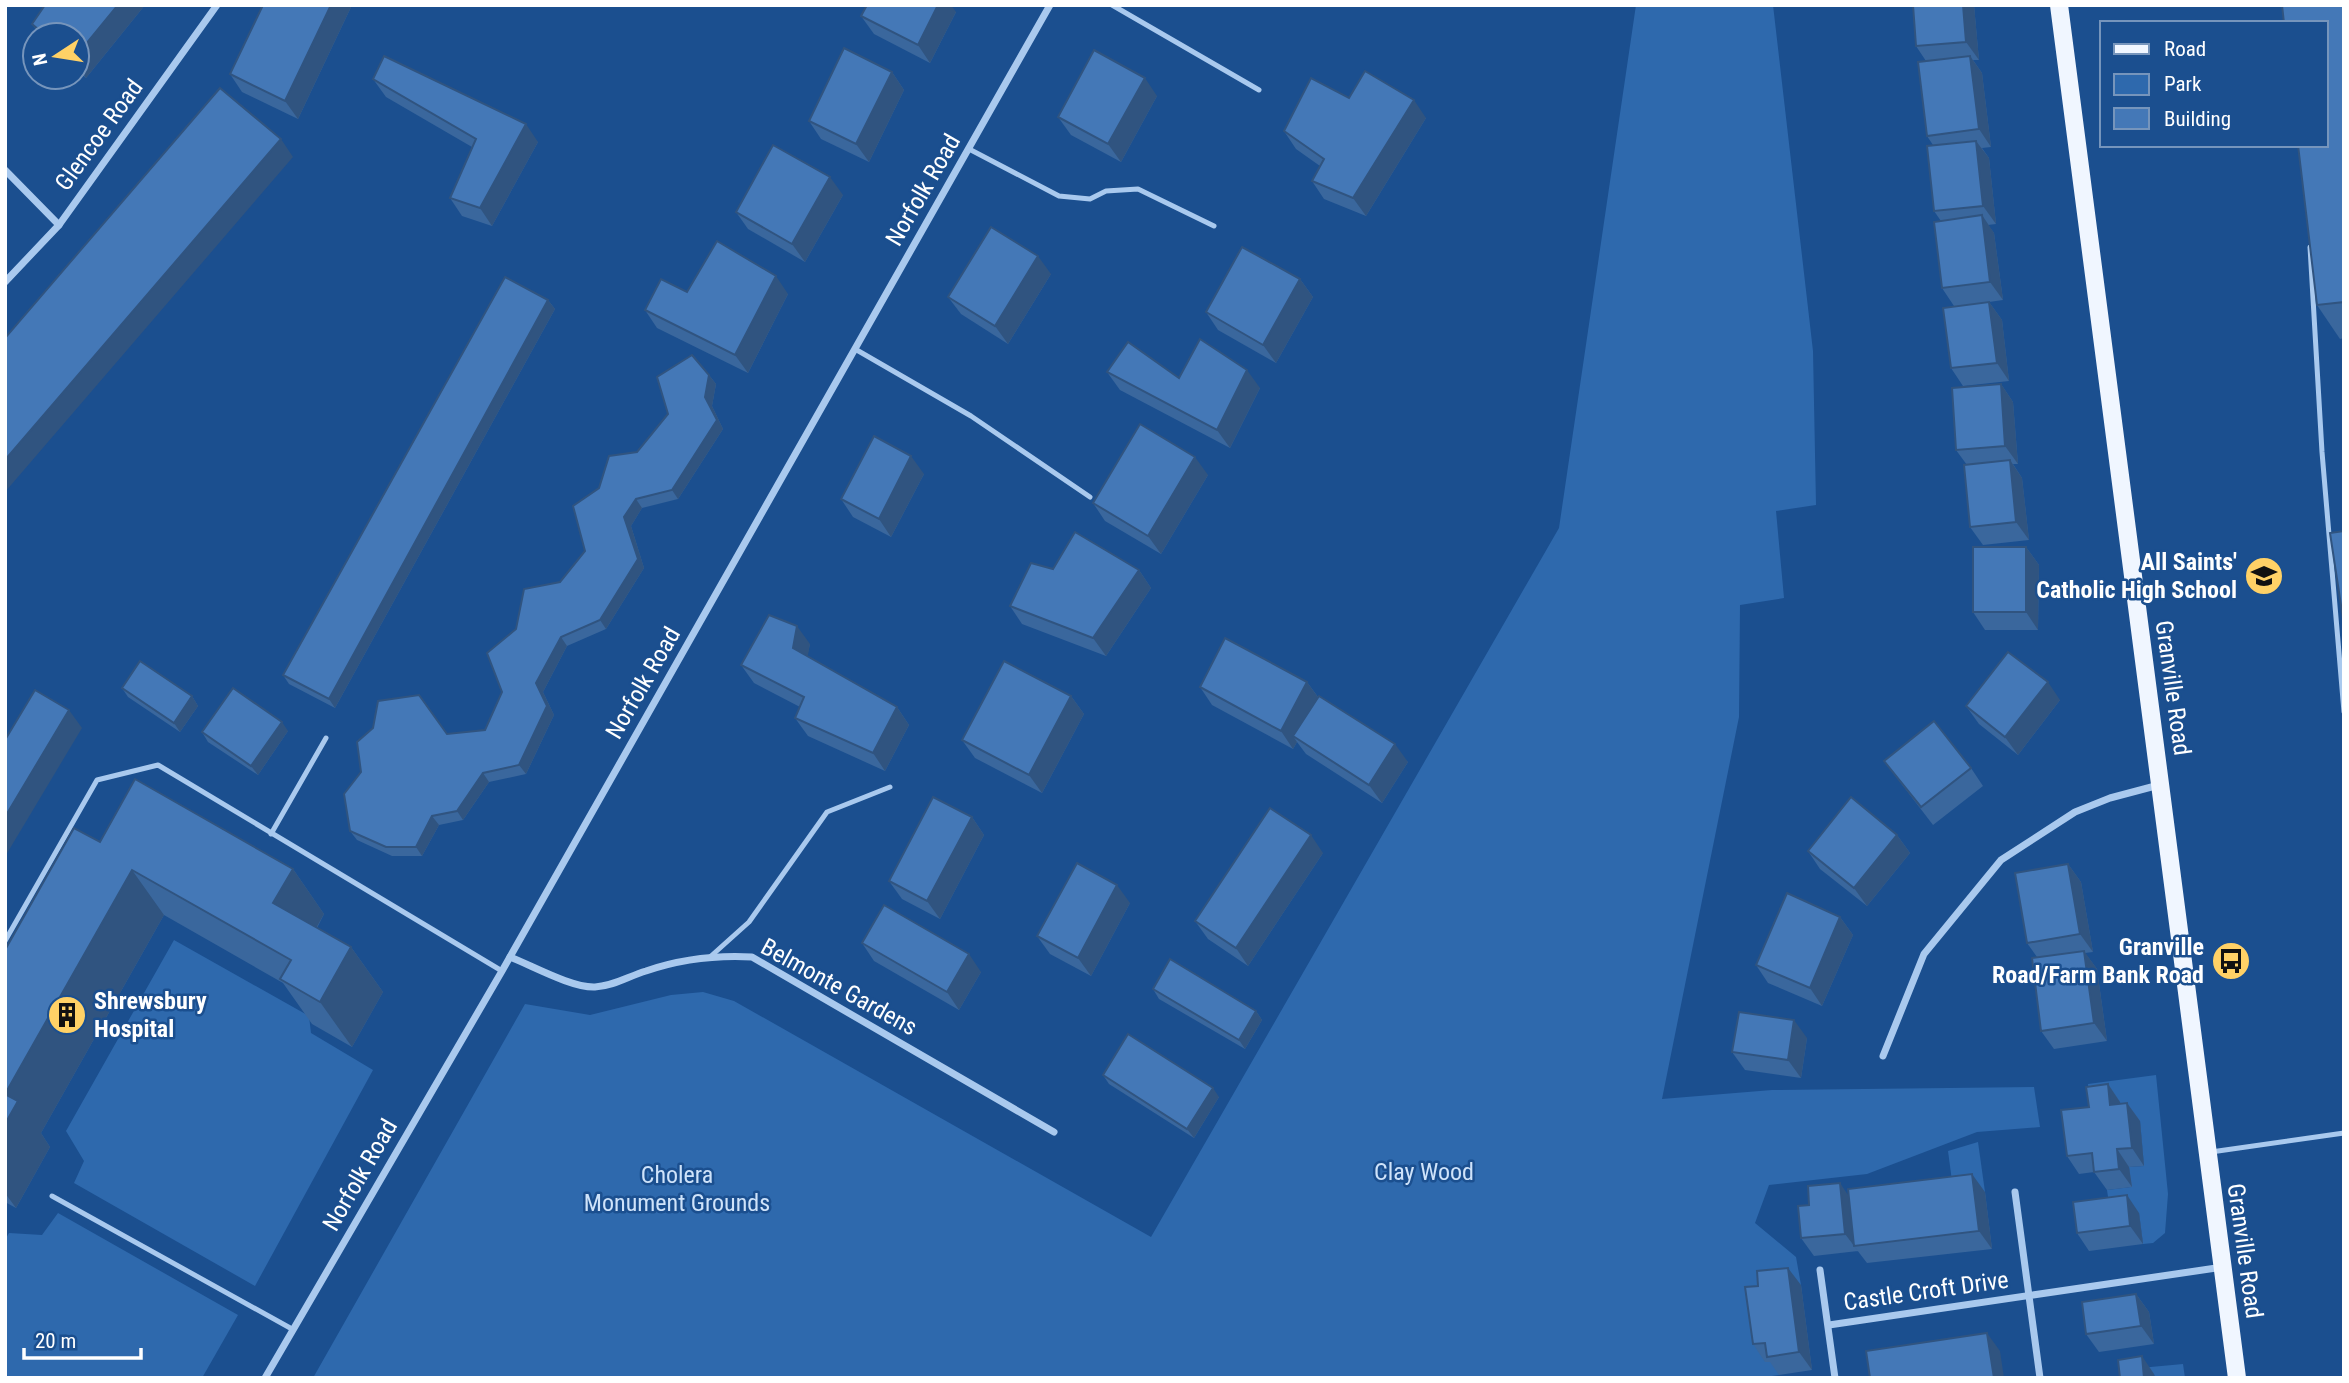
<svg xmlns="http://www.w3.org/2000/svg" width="2349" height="1383" viewBox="0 0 2349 1383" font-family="'Roboto Condensed',sans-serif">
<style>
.green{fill:#2e69ad}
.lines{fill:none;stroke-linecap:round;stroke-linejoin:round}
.lane{stroke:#a9c9ee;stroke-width:5}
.street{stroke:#a9c9ee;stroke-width:7}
.primary{stroke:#f0f6ff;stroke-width:18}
.wall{fill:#3a679d}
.shaded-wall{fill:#305480}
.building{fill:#4478b7;stroke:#305480;stroke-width:2}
.labels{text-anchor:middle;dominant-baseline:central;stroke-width:5;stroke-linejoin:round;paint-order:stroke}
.street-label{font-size:24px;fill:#fff;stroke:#1b4f8f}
.poi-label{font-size:24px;font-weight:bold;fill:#fff;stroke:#1b4f8f;text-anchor:end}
.park-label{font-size:24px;fill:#cfe3fa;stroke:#1b4f8f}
</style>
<rect width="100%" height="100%" fill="#1b4f8f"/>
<g class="green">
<path d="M1636,5H1773L1813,351L1816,505L1776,511L1784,598L1740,605L1739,717L1662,1099L1772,1090L2034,1087L2040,1127L1977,1132L1867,1174L1769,1185L1755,1223L1796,1257L1801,1285L1770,1289L1766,1362L1778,1361L1779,1375L1758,1378H313L525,1004L590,1015L671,995L703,992L734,1001L1151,1237L1559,528Z"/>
<path d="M174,940L309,1016L311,1033L373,1070L255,1286L74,1183L84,1161L66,1131Z"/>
<path d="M2156,1075L2168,1194L2165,1233L2153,1243L2143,1244L2139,1213L2111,1217L2107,1190L2131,1187L2129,1167L2144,1166L2140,1121L2123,1123L2120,1102L2090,1106L2088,1084Z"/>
<path d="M1978,1142L1985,1192L1954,1196L1948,1151Z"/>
<path d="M58,1213L238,1315L202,1378H5V1240L9,1233L42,1235Z"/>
<path d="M2183,1364L2185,1378H2155L2154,1374L2129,1369Z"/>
</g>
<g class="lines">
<g class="lane">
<path d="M1112,5L1259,90"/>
<path d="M969,149L1059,196L1090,199L1106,191L1138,189L1214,226"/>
<path d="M2310,247L2322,452L2344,712"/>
<path d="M855,349L971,416L1090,497"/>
<path d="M271,834L326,738"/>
<path d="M5,941L97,780L158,765L502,971"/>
<path d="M710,957L749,922L827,812L890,787"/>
<path d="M2211,1152L2344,1133"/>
<path d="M52,1196L292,1329"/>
</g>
<g class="street">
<path d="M5,170L59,225"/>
<path d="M5,282L59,225L217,5"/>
<path d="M510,957C533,966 572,988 595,987C614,986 629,976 646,971C681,959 715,955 752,957L1054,1132"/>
<path d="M1883,1056L1924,954L2001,860L2075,812L2110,798L2159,785"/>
<path d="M2015,1192L2040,1378"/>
<path d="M1820,1270L1835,1378"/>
<path d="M1829,1325L2223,1267"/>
<path d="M265,1378L502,971L1050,5"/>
</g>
<path class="primary" d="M2059,5L2237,1378"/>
</g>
<g class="wall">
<path d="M45,5H145L86,78L77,70V35H40L32,24Z"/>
<path d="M263,5H352L298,119L242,92L230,74Z"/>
<path d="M1913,5H1974L1979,60H1973L1982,73L1991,147L1982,148L1989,158L1996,224L1988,225L1994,233L2003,300L1989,302L2002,320L2009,381L1963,386L1951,368L1954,306L1942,288L1941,221L1934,211L1933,145L1927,136L1926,61L1916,46Z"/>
<path d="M2344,5V338L2340,339L2317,305Z"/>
<path d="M956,12L930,63L874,34L861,16Z"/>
<path d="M892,72L904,90L869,162L821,139L809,121Z"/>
<path d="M373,79L538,142L492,226L462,216L450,198L472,147L386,97Z"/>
<path d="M1157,96L1121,162L1071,135L1058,117Z"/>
<path d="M1349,98L1426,118L1366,216L1324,199L1312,181L1320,166L1296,149L1284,131Z"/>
<path d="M843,195L805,262L748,229L736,212Z"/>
<path d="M1051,274L1008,344L961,314L948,297Z"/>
<path d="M1300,279L1313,297L1276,363L1218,330L1206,312Z"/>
<path d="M687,292L788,294L748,373L657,328L645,310Z"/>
<path d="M548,300L555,309L335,708L289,684L283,675Z"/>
<path d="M1107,372L1179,378L1260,388L1230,448L1120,390Z"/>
<path d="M709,375L716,384L712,406L723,429L678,499L642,508L631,526L644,568L606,629L567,646L543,692L554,715L526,774L489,782L463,820L439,825L422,856H392L357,840L350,831L447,734L485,730L502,692L516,629L560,582L585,551L599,488L637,452Z"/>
<path d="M2001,384L2013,402L2018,464H2013L2022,478L2029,540L1983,545L1970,527L1967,465L1956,450Z"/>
<path d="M924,474L891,537L853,517L841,499Z"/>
<path d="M1208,475L1161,554L1105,521L1093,503Z"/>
<path d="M2026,547L2039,565L2038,630H1985L1973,612Z"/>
<path d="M1053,569L1139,570L1151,588L1106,656L1022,624L1010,606Z"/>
<path d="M810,644L807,656L897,707L909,725L885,771L808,736L795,718L800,707L754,683L741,665Z"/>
<path d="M1307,682L1318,697L1408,762L1382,803L1306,754L1297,742L1293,749L1212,705L1200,687Z"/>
<path d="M122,688L192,696L198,706L180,732L128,697Z"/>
<path d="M1071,696L1084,714L1042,793L975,758L962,740Z"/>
<path d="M2060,700L2018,755L1979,724L1966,706Z"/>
<path d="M288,731L258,775L208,742L202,732Z"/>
<path d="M1884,761L1971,768L1983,786L1933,825Z"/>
<path d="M972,817L984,835L940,919L902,899L889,881Z"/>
<path d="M1897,835L1910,853L1867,906L1820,869L1808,851Z"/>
<path d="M100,842L293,869L324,914L317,928L351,947L383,992L352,1047L312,1024L283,983L164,915L41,1133L50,1147L16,1208L5,1202V950Z"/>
<path d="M1323,853L1248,966L1208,939L1195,921Z"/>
<path d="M2068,864L2081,882L2093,952L2085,953L2097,969L2107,1041L2054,1049L2041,1031L2037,957L2027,943Z"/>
<path d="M1130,903L1091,976L1050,954L1037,936Z"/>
<path d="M1840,917L1853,935L1822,1006L1768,983L1756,965Z"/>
<path d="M862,943L981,972L959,1010L874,961Z"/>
<path d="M1153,989L1256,1011L1262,1020L1245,1049L1159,999Z"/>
<path d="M1807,1038L1801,1078L1745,1070L1732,1052Z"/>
<path d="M1103,1075L1219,1097L1194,1138L1109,1084Z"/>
<path d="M2108,1084L2120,1102V1104L2127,1103L2140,1121L2144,1166L2129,1167L2132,1187L2107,1190L2094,1172L2079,1174L2067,1156L2089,1107Z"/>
<path d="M1985,1192L1992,1249L1867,1263L1857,1250L1858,1251L1814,1256L1801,1238L1848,1196Z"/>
<path d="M2139,1213L2143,1244L2089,1251L2077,1233Z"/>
<path d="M1801,1285L1812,1370L1779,1375L1770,1362H1765L1753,1344Z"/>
<path d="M2136,1294L2149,1312L2154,1344L2099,1352L2086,1334Z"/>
</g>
<g class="shaded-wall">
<path d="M118,5H145L86,78L77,65V55Z"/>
<path d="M331,5H352L298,119L285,101Z"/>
<path d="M938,5H951L956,12L930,63L918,45Z"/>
<path d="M1963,5H1974L1979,60L1966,42Z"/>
<path d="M1970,56L1982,73L1991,147L1979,129Z"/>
<path d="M892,72L904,90L869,162L856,144Z"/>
<path d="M1145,78L1157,96L1121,162L1108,144Z"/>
<path d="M1414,100L1426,118L1366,216L1353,198Z"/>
<path d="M526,124L538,142L492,226L480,208Z"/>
<path d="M281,139L293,157L5,492V460Z"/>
<path d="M1976,141L1989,158L1996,224L1983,206Z"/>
<path d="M830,177L843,195L805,262L792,244Z"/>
<path d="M1982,215L1994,233L2003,300L1990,282Z"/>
<path d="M1038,256L1051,274L1008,344L995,326Z"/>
<path d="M776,276L788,294L748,373L735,355Z"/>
<path d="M1300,279L1313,297L1276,363L1263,345Z"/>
<path d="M548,300L555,309L335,708L329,699Z"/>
<path d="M1989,302L2002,320L2009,381L1997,363Z"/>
<path d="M1247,370L1260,388L1230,448L1217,430Z"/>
<path d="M709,375L716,384L712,406L723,429L678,499L672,490L705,397Z"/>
<path d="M2001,384L2013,402L2018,464L2005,446Z"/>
<path d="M911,456L924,474L891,537L879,519Z"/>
<path d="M1195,457L1208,475L1161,554L1148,536Z"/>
<path d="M2010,460L2022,478L2029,540L2016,522Z"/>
<path d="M636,499L642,508L631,526L644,568L606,629L600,620L624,517Z"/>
<path d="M2026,547L2039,565L2038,630L2026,612Z"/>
<path d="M1139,570L1151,588L1106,656L1093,638Z"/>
<path d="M797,626L810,644L806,666L793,648Z"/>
<path d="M561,637L567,646L543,692L554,715L526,774L519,765L536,683Z"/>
<path d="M1307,682L1320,700L1293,736L1297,742L1293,749L1281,731Z"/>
<path d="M2048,682L2060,700L2018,755L2005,737Z"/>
<path d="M192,696L198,706L180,732L174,723Z"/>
<path d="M1071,696L1084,714L1042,793L1029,775Z"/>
<path d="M897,707L909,725L885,771L873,753Z"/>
<path d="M69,710L82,728L6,855L5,854V817Z"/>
<path d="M282,722L288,731L258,775L251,766Z"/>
<path d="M1395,744L1408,762L1382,803L1369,785Z"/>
<path d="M483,773L489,782L463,820L457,811Z"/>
<path d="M432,816L439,825L422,856L416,847Z"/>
<path d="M972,817L984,835L940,919L927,901Z"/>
<path d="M1311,835L1323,853L1248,966L1236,948Z"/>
<path d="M1897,835L1910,853L1867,906L1854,888Z"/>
<path d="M2068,864L2081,882L2093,952L2080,934Z"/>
<path d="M293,869L324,914L305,948L273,903Z"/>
<path d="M132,870L164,915L41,1133L50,1147L16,1208L5,1193V1094Z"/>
<path d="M1117,885L1130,903L1091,976L1078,958Z"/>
<path d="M1840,917L1853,935L1822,1006L1810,988Z"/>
<path d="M351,947L383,992L352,1047L320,1002Z"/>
<path d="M2084,951L2097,969L2107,1041L2094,1023Z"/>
<path d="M969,954L981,972L959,1010L947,992Z"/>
<path d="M1256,1011L1262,1020L1245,1049L1239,1040Z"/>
<path d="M1794,1020L1807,1038L1801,1078L1788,1060Z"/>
<path d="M2108,1084L2120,1102L2123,1123L2110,1105Z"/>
<path d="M1213,1088L1219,1097L1194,1138L1187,1129Z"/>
<path d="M2127,1103L2140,1121L2144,1166L2132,1148Z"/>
<path d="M2117,1149L2129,1167L2132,1187L2119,1169Z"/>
<path d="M1972,1174L1985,1192L1992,1249L1979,1231Z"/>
<path d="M1840,1183L1852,1201L1854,1246L1858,1251L1845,1234Z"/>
<path d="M2127,1195L2139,1213L2143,1244L2130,1226Z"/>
<path d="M1788,1268L1801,1285L1812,1370L1799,1352Z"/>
<path d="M2136,1294L2149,1312L2154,1344L2141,1326Z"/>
<path d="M1987,1333L2000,1351L2004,1378H1994Z"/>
<path d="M2142,1356L2154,1374L2155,1378H2144Z"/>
</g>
<g class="building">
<path d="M45,5H118L77,55V35H45L32,24Z"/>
<path d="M263,5H331L285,101L230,74Z"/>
<path d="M867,5H938L918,45L861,16Z"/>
<path d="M1913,5H1963L1966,42L1916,46Z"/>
<path d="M2282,5H2344V302L2317,305L2298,145H2326V23H2284Z"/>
<path d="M844,48L892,72L856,144L809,121Z"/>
<path d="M1094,50L1145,78L1108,144L1058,117Z"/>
<path d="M384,56L526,124L480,208L450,198L476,139L373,79Z"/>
<path d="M1970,56L1979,129L1927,136L1918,62Z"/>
<path d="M1365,71L1414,100L1353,198L1312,181L1324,159L1284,131L1311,78L1349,98Z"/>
<path d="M220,88L281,139L5,460V338Z"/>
<path d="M1976,141L1983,206L1934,211L1927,146Z"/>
<path d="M773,145L830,177L792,244L736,212Z"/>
<path d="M1982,215L1990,282L1942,288L1934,222Z"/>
<path d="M991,227L1038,256L995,326L948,297Z"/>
<path d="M717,241L776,276L735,355L645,310L661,279L687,292Z"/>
<path d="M1242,247L1300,279L1263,345L1206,312Z"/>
<path d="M505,277L548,300L329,699L283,675Z"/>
<path d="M1989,302L1997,363L1951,368L1943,308Z"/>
<path d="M1200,339L1247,370L1217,430L1107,372L1128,342L1179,378Z"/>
<path d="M692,355L709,375L705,397L717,420L672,490L636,499L624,517L638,559L600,620L561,637L536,683L547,706L519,765L483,773L457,811L432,816L416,847H386L350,831L344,794L361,772L357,742L373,728L378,701L419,695L447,734L485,730L502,692L487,653L516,629L524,589L560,582L585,551L573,506L599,488L609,456L637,452L668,414L657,377Z"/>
<path d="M2001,384L2005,446L1956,450L1952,388Z"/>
<path d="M1140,424L1195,457L1148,536L1093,503Z"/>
<path d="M874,436L911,456L879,519L841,499Z"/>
<path d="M2010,460L2016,522L1970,527L1964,465Z"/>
<path d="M2344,531V625L2330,533Z"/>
<path d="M1075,532L1139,570L1093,638L1010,606L1031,563L1053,569Z"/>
<rect x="1973" y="547" width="53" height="65"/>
<path d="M769,615L797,626L793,648L897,707L873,753L795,718L804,697L741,665Z"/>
<path d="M1225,638L1307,682L1281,731L1200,687Z"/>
<path d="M2008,652L2048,682L2005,737L1966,706Z"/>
<path d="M140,661L192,696L174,723L122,688Z"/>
<path d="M1004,661L1071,696L1029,775L962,740Z"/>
<path d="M233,688L282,722L251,766L202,732Z"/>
<path d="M35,690L69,710L5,817V740Z"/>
<path d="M1319,696L1395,744L1369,785L1293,736Z"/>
<path d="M1934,721L1971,768L1921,807L1884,761Z"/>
<path d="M135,779L293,869L273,903L351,947L320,1002L280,979L291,960L132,870L5,1094L18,1101L5,1124V950L74,828L100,842Z"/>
<path d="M933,797L972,817L927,901L889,881Z"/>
<path d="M1851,797L1897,835L1854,888L1808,851Z"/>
<path d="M1270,808L1311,835L1236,948L1195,921Z"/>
<path d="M1077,863L1117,885L1078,958L1037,936Z"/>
<path d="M2068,864L2080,934L2027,943L2015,873Z"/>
<path d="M1787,893L1840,917L1810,988L1756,965Z"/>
<path d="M884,905L969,954L947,992L862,943Z"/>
<path d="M2084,951L2094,1023L2041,1031L2032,958Z"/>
<path d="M1170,959L1256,1011L1239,1040L1153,989Z"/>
<path d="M1739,1012L1794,1020L1788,1060L1732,1052Z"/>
<path d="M1128,1034L1213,1088L1187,1129L1103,1075Z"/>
<path d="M2108,1084L2110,1105L2127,1103L2132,1148L2117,1149L2119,1169L2094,1172L2092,1153L2067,1156L2061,1110L2089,1107L2086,1087Z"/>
<path d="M1972,1174L1979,1231L1854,1246L1848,1189Z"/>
<path d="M1840,1183L1845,1234L1801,1238L1798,1206L1809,1205L1808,1186Z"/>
<path d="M2127,1195L2130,1226L2077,1233L2073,1202Z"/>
<path d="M1788,1268L1799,1352L1767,1357L1765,1343L1753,1344L1745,1287L1758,1286L1757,1271Z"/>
<path d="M2136,1294L2141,1326L2086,1334L2082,1302Z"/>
<path d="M1987,1333L1994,1378H1870L1866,1351Z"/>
<path d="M2142,1356L2144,1378H2120L2118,1360Z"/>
</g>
<defs>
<symbol id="school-disc" viewBox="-11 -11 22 22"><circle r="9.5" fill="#ffd166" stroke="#1b4f8f"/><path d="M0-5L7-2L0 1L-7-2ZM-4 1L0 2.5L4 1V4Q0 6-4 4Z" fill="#111"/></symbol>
<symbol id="bus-disc" viewBox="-11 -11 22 22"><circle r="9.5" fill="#ffd166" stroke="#1b4f8f"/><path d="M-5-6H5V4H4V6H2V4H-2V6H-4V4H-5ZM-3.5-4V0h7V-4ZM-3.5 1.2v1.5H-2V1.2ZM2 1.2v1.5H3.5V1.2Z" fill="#111"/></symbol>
<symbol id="building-disc" viewBox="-11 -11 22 22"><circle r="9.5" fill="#ffd166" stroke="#1b4f8f"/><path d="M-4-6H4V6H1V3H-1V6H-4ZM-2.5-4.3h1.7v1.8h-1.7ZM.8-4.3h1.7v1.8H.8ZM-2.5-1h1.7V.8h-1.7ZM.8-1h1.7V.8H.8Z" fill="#111"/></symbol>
</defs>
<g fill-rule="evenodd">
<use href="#school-disc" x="2242" y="554" width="44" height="44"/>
<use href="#bus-disc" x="2209" y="939" width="44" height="44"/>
<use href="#building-disc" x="45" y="993" width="44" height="44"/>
</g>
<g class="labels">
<g class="street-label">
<text transform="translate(99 135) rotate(-54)">Glencoe Road</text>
<text transform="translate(923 190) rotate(-60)">Norfolk Road</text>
<text transform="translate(643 683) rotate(-60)">Norfolk Road</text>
<text transform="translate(2173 688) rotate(82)">Granville Road</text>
<text transform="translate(839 987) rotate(29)">Belmonte Gardens</text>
<text transform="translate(360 1175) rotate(-60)">Norfolk Road</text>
<text transform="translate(2245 1251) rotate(82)">Granville Road</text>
<text transform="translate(1926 1291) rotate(-8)">Castle Croft Drive</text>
</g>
<g class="poi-label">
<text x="2237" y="562">All Saints'<tspan x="2237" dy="28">Catholic High School</tspan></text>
<text x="2204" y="947">Granville<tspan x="2204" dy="28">Road/Farm Bank Road</tspan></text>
<text x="94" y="1001" text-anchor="start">Shrewsbury<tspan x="94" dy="28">Hospital</tspan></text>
</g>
<g class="park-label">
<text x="1424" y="1172">Clay Wood</text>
<text x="677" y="1175">Cholera<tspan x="677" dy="28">Monument Grounds</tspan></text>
</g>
</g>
<rect width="2349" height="1383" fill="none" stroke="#ffffff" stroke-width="14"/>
<rect x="2100" y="21" width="228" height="126" fill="#1b4f8f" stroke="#7695bc" stroke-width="2"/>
<rect x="2114" y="44" width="35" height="10" fill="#f0f6ff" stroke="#7695bc" stroke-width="2"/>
<text x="2164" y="56" font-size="21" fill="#ffffff">Road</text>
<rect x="2114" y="74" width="35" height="21" fill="#2e69ad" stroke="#7695bc" stroke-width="2"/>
<text x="2164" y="91" font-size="21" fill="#ffffff">Park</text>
<rect x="2114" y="108" width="35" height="21" fill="#4478b7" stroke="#7695bc" stroke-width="2"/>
<text x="2164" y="126" font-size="21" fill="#ffffff">Building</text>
<g transform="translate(56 56) rotate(258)"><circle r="33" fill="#1b4f8f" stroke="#7695bc" stroke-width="2"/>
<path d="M0-5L12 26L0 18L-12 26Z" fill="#ffd166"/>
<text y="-10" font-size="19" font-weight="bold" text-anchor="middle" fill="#ffffff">N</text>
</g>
<path d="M24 1348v10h117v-10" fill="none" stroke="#ffffff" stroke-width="3.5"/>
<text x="35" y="1348" font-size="21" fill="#ffffff" stroke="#1b4f8f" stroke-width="5" paint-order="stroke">20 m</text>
</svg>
